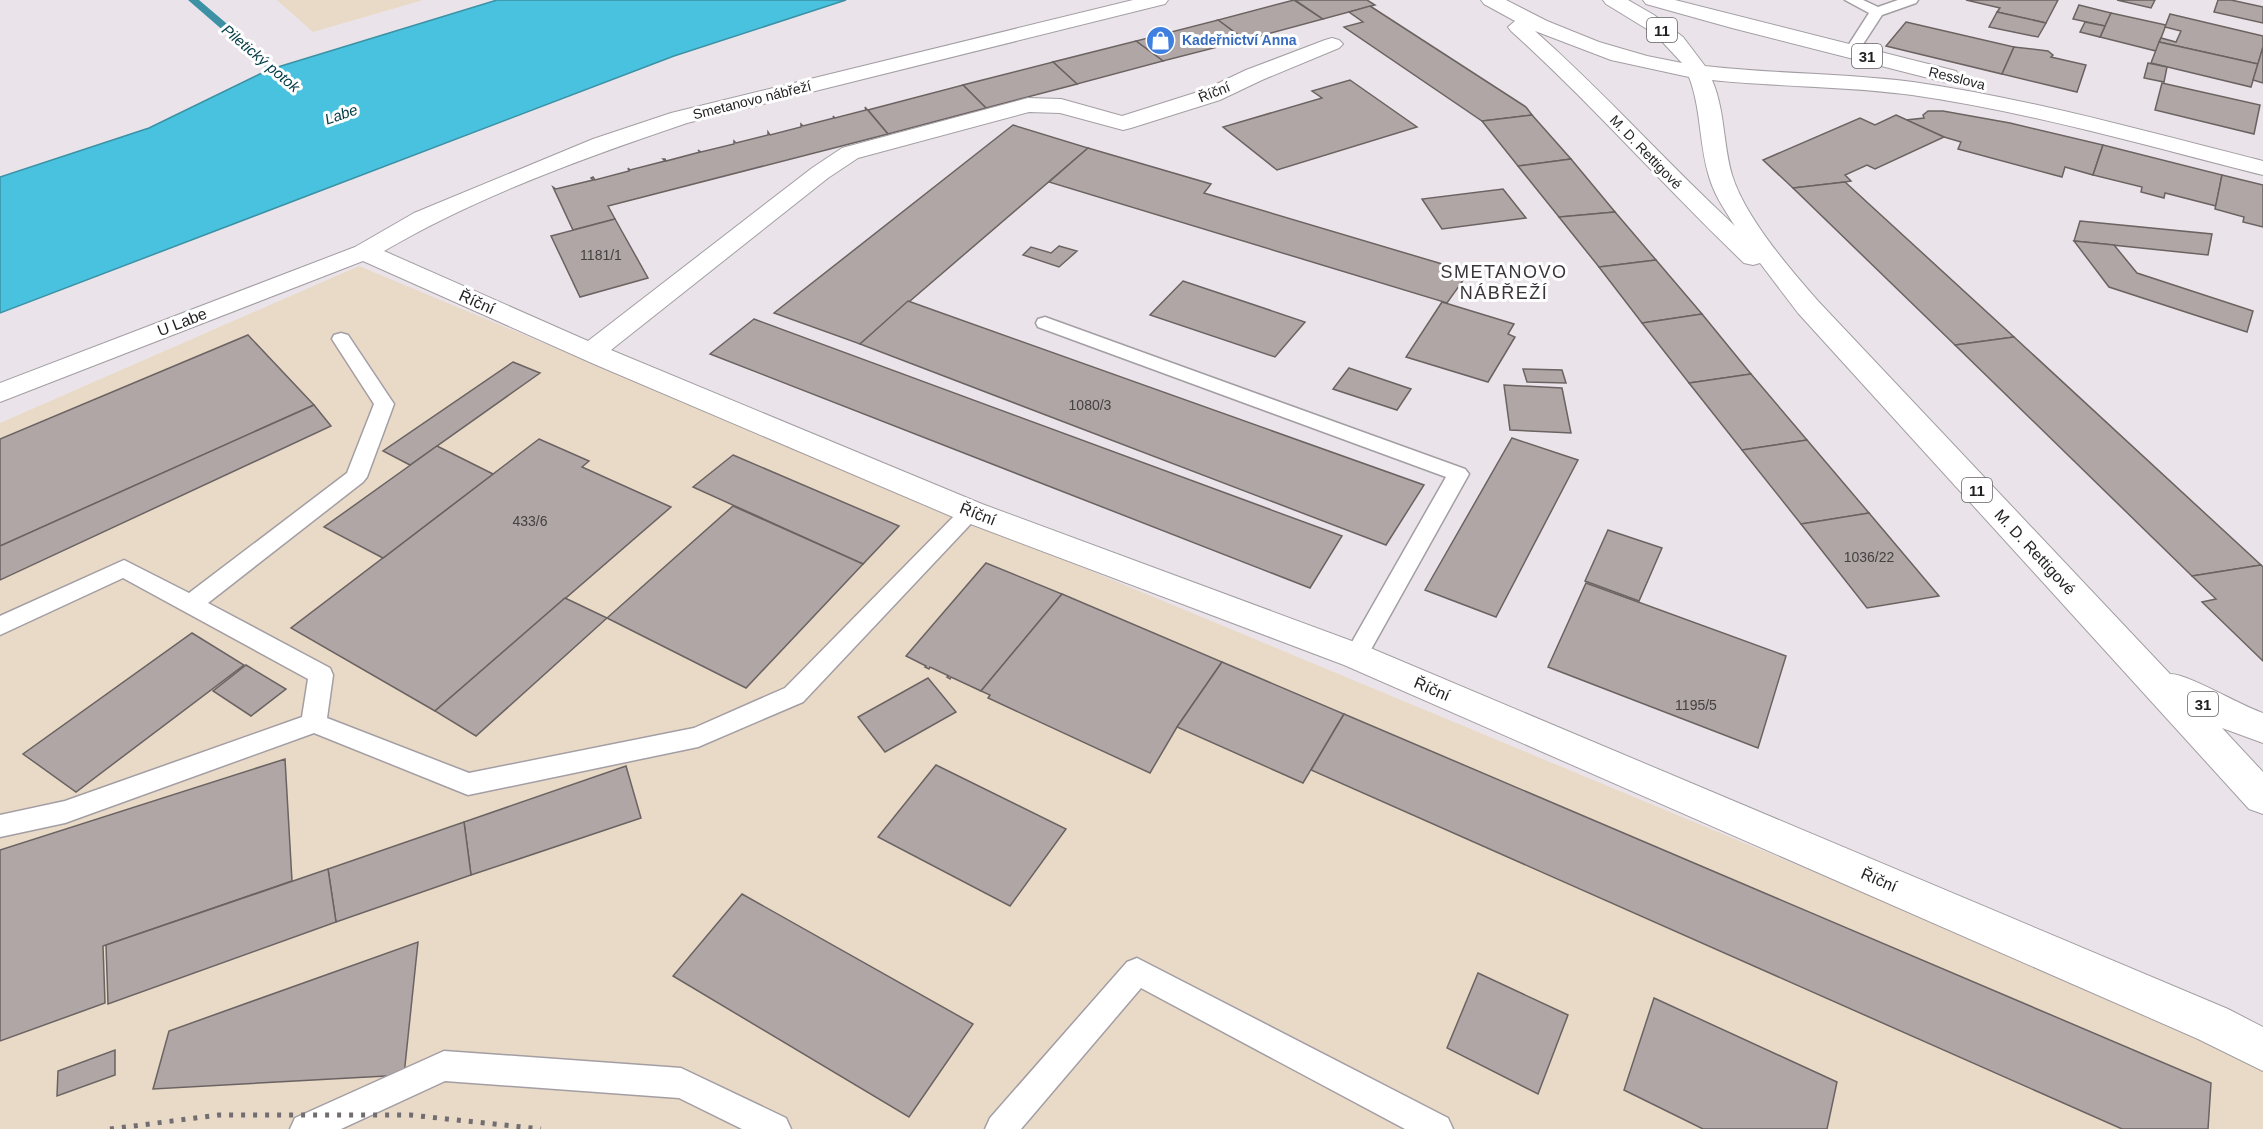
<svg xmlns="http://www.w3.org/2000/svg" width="2263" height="1129" viewBox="0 0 2263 1129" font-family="Helvetica,sans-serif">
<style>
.industrial{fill:#e9dac7}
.water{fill:#48c2de;stroke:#3c91a5;stroke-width:1.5}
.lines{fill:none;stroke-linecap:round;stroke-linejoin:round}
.stream{fill:#3c91a5;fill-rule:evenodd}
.building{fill:#afa6a5;stroke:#6b6362;stroke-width:1.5}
.service-casing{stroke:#a39ea3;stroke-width:3}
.minor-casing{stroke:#a39ea3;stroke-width:2}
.primary-casing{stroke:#a39ea3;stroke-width:2}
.service{fill:#fff;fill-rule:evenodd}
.minor{fill:#fff;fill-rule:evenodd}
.primary{fill:#fff;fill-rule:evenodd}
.rail{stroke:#716d71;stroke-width:5;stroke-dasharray:4 8;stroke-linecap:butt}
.labels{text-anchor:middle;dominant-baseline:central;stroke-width:6;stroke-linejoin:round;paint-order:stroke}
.far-shop-label{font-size:14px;font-weight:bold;fill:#366cbe;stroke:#fff;text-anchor:start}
.far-street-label{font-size:14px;fill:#211f21;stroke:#fff}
.number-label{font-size:14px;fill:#444142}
.shield{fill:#fff;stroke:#646264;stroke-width:1.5}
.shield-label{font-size:15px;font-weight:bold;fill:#211f21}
.far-water-label{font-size:15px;font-style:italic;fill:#003a45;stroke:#fff}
.street-label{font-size:16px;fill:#211f21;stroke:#fff}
.neighbourhood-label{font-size:18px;letter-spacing:1.5px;fill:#3a363a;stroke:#fff}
</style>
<rect width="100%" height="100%" fill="#eae4ea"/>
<g class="industrial">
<path d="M277,0H423L313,32Z"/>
<path d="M359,266L2263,1059V1129H0V423Z"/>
</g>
<path class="water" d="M497,0H846L674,56L0,313V177L149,128L268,70Z"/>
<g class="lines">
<path class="stream" d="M188,0H199L294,81V85H286Z"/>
</g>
<g class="building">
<path d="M1294,0L1323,19L1245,40L1218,20Z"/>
<path d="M1295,0H1367L1375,5L1323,19Z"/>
<path d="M1966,0H2058L2046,23L1997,12L2000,8Z"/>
<path d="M2117,0H2155L2151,8Z"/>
<path d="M2218,0H2231L2263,7V23L2214,12Z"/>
<path d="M2079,5L2111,13L2105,26L2073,19Z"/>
<path d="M1370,6L1526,107L1532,115L1482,121L1344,27L1363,22L1349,12Z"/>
<path d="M1997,12L2046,23L2038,37L1989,27Z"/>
<path d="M2111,13L2166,25L2156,51L2100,37Z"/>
<path d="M2170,14L2263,36V47L2258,64L2159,42L2161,38L2176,42L2181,31L2165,27Z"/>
<path d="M1218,20L1245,40L1163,61L1136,41Z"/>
<path d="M1906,22L2014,47L2002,74L1886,46Z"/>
<path d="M2085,22L2105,26L2100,37L2080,32Z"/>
<path d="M1136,41L1163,61L1077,84L1053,62Z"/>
<path d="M2159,42L2258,64L2251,87L2151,63Z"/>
<path d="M2014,47L2048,51L2053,55L2051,57L2086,65L2077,92L2002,74Z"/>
<path d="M2263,47V83L2253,80Z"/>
<path d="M1053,62L1077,84L986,108L963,85Z"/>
<path d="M2148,63L2167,67L2164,82L2144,78Z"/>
<path d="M1350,80L1417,127L1277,170L1223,127L1322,98L1312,91Z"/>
<path d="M2162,83L2260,105L2254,134L2155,110Z"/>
<path d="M963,85L986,108L888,134L868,110Z"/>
<path d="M865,107L888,134L608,206L615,219L573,230L553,187L556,189L593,180L591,178L593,177L595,180L629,171L628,168L630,170L665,161L663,159H665L666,161L700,152L698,150L701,152L734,144V141L736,143L768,135V132L770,135L801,127V124L803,126L834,118L833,116L835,118L866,110Z"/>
<path d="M1928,111H1943L2010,123L2103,145L2093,175L2065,167L2062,177L1958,149L1961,142L1944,137L1906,120L1924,118L1923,115Z"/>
<path d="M1532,115L1571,159L1518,166L1482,121Z"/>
<path d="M1896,115L1944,137L1875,169L1867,165L1845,175L1851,181L1845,182L1793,188L1763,160L1860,118L1875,125Z"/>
<path d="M1013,125L1088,148L860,344L774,313Z"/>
<path d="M2103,145L2222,175L2216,206L2165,193L2164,198L2141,192L2142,187L2093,175Z"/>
<path d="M1088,148L1211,184L1204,193L1469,272L1447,303L1049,182Z"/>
<path d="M1571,159L1615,212L1559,217L1518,166Z"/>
<path d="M2222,175L2263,185V227L2243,222L2244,217L2215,209Z"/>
<path d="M1845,182L2014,337L1955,345L1793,188Z"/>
<path d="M1503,189L1526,218L1442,229L1422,199Z"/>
<path d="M1615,212L1656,260L1599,267L1559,217Z"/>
<path d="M615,219L648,278L580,297L551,236Z"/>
<path d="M2080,221L2212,234L2208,255L2074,241Z"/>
<path d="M2074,241L2114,245L2137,273L2253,311L2247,332L2109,287Z"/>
<path d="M1059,246L1077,251L1059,267L1023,255L1031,247L1051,253Z"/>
<path d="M1656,260L1702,314L1642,323L1599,267Z"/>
<path d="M1183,281L1305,322L1275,357L1150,315Z"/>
<path d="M908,301L1424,485L1386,545L860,344Z"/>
<path d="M1442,302L1514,324L1508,334L1515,337L1488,382L1406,357Z"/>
<path d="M1702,314L1751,374L1689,383L1642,323Z"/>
<path d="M754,319L1342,536L1310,588L710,354Z"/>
<path d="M248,335L314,405L0,546V439Z"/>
<path d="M2014,337L2261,565L2192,576L1955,345Z"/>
<path d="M513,362L540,373L410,465L383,451Z"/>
<path d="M1349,368L1411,389L1397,410L1333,389Z"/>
<path d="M1523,369L1562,370L1566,383L1527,382Z"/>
<path d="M1751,374L1807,440L1742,450L1689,383Z"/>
<path d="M1504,385L1562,388L1571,433L1510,430Z"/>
<path d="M314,405L331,426L0,580V546Z"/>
<path d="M1512,438L1578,460L1496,617L1425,590Z"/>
<path d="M539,439L589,461L582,467L671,507L435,711L291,628Z"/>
<path d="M1807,440L1869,513L1801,524L1742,450Z"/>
<path d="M437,446L493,474L383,558L324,527Z"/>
<path d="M733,455L899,526L863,564L693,487Z"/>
<path d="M733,506L863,564L746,688L607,618Z"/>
<path d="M1869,513L1939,596L1867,608L1801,524Z"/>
<path d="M1608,530L1662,548L1639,601L1585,581Z"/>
<path d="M986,563L1062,594L981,691L951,677L950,679L947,677L949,676L930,667L929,669L925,667L926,666L906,656Z"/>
<path d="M2261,565L2263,567V661L2202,602L2216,599L2192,576Z"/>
<path d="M1586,583L1786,656L1758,748L1548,667Z"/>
<path d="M1062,594L1222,662L1177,727L1150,773L988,698L990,695L981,691Z"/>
<path d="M565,598L607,618L476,736L435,711Z"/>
<path d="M192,633L244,665L76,792L23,754Z"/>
<path d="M1222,662L1344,714L1303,783L1177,727Z"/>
<path d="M246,665L286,689L251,716L213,691Z"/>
<path d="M928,678L956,712L885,752L858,717Z"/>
<path d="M1344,714L2211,1083L2208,1129H2122L1311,770Z"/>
<path d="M285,759L292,881L103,946L105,1003L0,1041V850Z"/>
<path d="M936,765L1066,829L1010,906L878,837Z"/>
<path d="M626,766L641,818L471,875L464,822Z"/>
<path d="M464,822L471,875L336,922L328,869Z"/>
<path d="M328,869L336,922L108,1004L106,945Z"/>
<path d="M742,894L973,1024L909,1117L673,976Z"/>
<path d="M418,942L404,1075L153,1089L169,1031Z"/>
<path d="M1478,973L1568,1015L1538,1094L1447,1048Z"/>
<path d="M1654,998L1837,1082L1827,1129H1703L1624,1090Z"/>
<path d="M115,1050V1075L57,1096L58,1071Z"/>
</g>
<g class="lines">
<defs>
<g id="service">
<path d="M1845,0H1863L1878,7L1898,0H1918L1916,3L1882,15L1856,55L1851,56L1844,52L1869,13Z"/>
<path d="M1045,317L1465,469L1469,474L1364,662L1356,665L1348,662L1344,656L1446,477L1038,327L1036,323L1038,319Z"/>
<path d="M341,333L348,335L394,404L367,477L363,482L208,603L330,668L333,675L327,718L469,773L694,728L785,688L963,507L971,504L979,507L982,512L803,702L698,747L468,795L314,733L65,823L0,837V815L65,801L302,717L308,679L123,578L0,635V616L124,560L189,593L347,473L374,404L332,339L334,335Z"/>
<path d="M1137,958L1448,1118L1453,1129H1405L1141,988L1021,1129H985L990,1118L1127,962Z"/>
<path d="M444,1051L681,1068L786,1118L791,1129H742L679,1098L445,1081L341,1129H290L295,1118Z"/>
</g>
<path id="minor" d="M1133,0H1168L1165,4L687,123C584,158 478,196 384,251L588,341L812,168L842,148L1028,98L1061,99L1122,116L1204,90L1246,70L1325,40L1332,38L1339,40L1343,44L1339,48L1262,80L1220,100L1131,128L1123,130L1060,113L1029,112L858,158L828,178L611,350L982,504L1368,647L2228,1009L2263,1027V1071L2198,1039L1344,665L960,520L594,364L363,261L0,402V383L355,247L414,213L593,139L671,113Z"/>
<g id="primary">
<path d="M1481,0H1506L1547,21L1599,42L1647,56L1682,63L1655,34L1606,4L1603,0H1628L1654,15L1683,37L1705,66C1774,74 1844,73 1913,82C2032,99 2147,132 2263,161V175C2147,146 2031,112 1912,95C1845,86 1778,87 1712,80C1725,110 1723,144 1732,175C1745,217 1789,268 1818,301L2170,674C2189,674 2239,705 2263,713V743L2222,728L2263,772V814L2249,809L1798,313L1760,263L1753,265L1744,263C1664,187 1592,104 1511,31L1508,27L1515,21L1484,4ZM1535,31L1611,60L1689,77C1701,108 1699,141 1708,173C1713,193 1724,209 1735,226C1667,163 1605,93 1535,31Z"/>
<path d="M1643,0H1675L1956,71L1959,76L1956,81L1948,83L1732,28L1646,4Z"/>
</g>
</defs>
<use href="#service" class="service-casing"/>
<use href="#minor" class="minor-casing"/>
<use href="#primary" class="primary-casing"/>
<use href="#service" class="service"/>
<use href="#minor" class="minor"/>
<use href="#primary" class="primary"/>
<path class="rail" d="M110,1129L219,1115H410L541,1129"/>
</g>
<defs>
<symbol id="shop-disc" viewBox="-11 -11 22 22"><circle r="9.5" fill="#3f7fe0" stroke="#fff"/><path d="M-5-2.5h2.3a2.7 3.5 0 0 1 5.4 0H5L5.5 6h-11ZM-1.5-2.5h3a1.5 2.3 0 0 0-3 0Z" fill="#fff"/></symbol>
</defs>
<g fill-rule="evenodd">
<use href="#shop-disc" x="1144" y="24" width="33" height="33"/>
</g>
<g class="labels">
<g class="far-shop-label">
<text x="1182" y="40">Kadeřnictví Anna</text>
</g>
<g class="far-street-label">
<text transform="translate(1957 78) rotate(14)">Resslova</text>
<text transform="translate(1214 92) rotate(-22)">Říční</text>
<text transform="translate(752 100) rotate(-14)">Smetanovo nábřeží</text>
<text transform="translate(1646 152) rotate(46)">M. D. Rettigové</text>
</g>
<g class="number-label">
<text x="601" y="255">1181/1</text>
<text x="1090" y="405">1080/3</text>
<text x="530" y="521">433/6</text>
<text x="1869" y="557">1036/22</text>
<text x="1696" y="705">1195/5</text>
</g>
<g class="shield">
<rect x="1647" y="18" width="30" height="24" rx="4.5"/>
<rect x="1852" y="44" width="30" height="24" rx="4.5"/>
<rect x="1962" y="478" width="30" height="24" rx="4.5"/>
<rect x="2188" y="692" width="30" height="24" rx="4.5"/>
</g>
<g class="shield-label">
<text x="1662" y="30">11</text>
<text x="1867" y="56">31</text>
<text x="1977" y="490">11</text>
<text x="2203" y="704">31</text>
</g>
<g class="far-water-label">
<text transform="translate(261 58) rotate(40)">Piletický potok</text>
<text transform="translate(341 114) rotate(-19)">Labe</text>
</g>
<g class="street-label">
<text transform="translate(477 302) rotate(24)">Říční</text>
<text transform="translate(182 322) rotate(-21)">U Labe</text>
<text transform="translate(978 514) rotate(21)">Říční</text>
<text transform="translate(2035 552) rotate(47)">M. D. Rettigové</text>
<text transform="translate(1432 689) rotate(23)">Říční</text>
<text transform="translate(1879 880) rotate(23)">Říční</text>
</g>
<g class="neighbourhood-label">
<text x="1504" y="272">SMETANOVO<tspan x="1504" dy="21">NÁBŘEŽÍ</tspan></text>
</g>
</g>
</svg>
